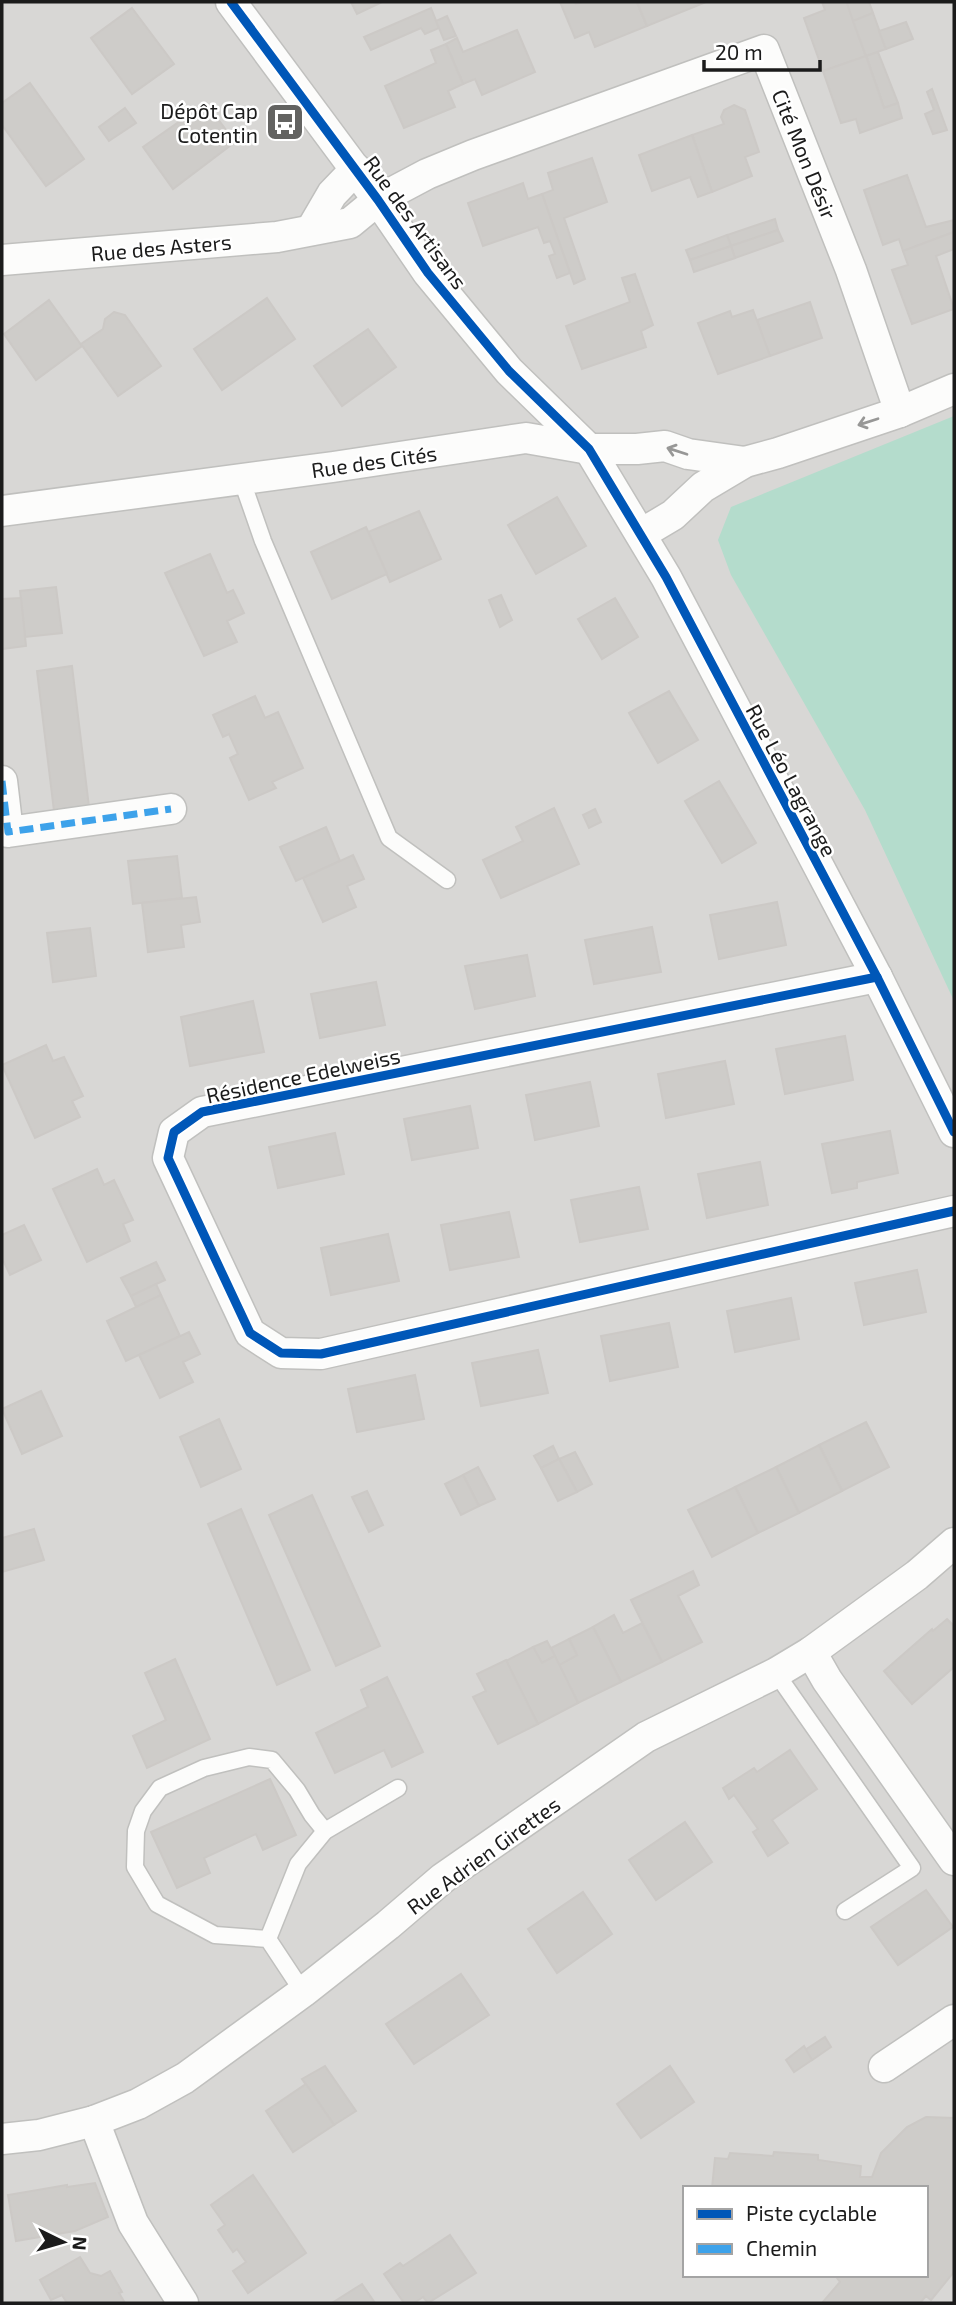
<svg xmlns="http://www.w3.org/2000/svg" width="956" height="2305" viewBox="0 0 956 2305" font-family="'Exo 2',sans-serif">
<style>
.residential{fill:#d8d7d5;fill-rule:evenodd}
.pitch{fill:#b4dccc}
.building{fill:#ceccc9;stroke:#ccc9c6;stroke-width:2}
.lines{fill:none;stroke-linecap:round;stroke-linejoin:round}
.service-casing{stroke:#c0c0be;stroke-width:19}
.minor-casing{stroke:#c0c0be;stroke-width:33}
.service{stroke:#fcfcfb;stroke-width:16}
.minor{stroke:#fcfcfb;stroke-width:30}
.quiet{stroke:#3da2ea;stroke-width:7;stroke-dasharray:14 7;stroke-linecap:butt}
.cycleway-casing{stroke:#fff;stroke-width:13}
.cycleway{stroke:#0057b8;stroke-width:9}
.oneway{stroke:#979796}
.labels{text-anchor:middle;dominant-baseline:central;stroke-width:5;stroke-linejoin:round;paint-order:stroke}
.poi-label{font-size:21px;fill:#1b1b1b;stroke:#fff;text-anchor:end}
.street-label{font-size:21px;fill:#1b1b1b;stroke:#fff}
</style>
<rect width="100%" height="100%" fill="#e9e8e4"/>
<path class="residential" d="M2,2H954V2303H2ZM685,2188H926V2275H685Z"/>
<path class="pitch" d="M954,416V1001L865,810L731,575L718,540L731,507Z"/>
<g class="building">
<path d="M351,2H382L357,14Z"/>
<path d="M560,2H575L576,4L582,2H637L647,26L595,47L589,32L575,38Z"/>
<path d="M637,2H706L647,26Z"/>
<path d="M822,2H851L847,3L866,56L823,71L804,18L825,10Z"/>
<path d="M851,2H869L873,13L853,21L847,3Z"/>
<path d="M132,8L174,64L132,94L91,38Z"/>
<path d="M431,8L439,28L425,34L421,28L371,50L364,37Z"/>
<path d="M873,13L886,49L866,56L853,21Z"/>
<path d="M447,16L456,36L444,40L436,21Z"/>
<path d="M906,22L913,39L886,49L879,31Z"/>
<path d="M517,30L535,72L482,95L475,79L463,84L446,44L457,38L463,52Z"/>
<path d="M446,44L463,84L448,91L455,107L404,128L385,86L436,63L431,50Z"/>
<path d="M878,52L898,103L884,108L866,56Z"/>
<path d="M866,56L884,108L898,103L902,118L860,133L856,119L841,123L823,71Z"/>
<path d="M30,83L84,159L46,186L2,125V103Z"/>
<path d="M932,89L947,130L933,134L925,114L934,110L927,92Z"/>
<path d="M206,103L235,142L173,189L143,147Z"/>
<path d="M734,105L745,110L759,152L745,157L752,176L712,192L692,135L724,124L721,117L724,110Z"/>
<path d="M125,108L136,123L109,141L99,127Z"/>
<path d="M692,135L712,192L698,197L690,177L652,191L639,155Z"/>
<path d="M592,158L607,202L564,218L585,279L574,284L542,194L553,190L548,173Z"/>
<path d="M907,175L926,227L954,220V232L903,251L899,239L883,245L864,190Z"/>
<path d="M523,183L528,199L542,194L570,273L557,278L549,256L555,254L550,241L544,243L538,227L483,246L468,203Z"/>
<path d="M775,219L778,230L731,246L727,235Z"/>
<path d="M778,230L783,241L735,258L731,246Z"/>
<path d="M954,232V249L936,256L954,309L912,324L892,270L908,265L903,251Z"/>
<path d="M727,235L731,246L690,260L686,250Z"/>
<path d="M731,246L735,258L694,272L690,260Z"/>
<path d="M635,274L653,325L641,331L646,347L582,369L566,326L630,302L622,278Z"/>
<path d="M267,298L295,339L222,390L194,349Z"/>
<path d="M49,300L82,346L36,380L4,334Z"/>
<path d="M810,302L822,338L770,356L757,320Z"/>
<path d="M753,310L770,356L718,374L698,323L730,311L732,317Z"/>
<path d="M114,312L125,315L161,366L118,396L81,344L103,329L105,319Z"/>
<path d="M368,329L396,367L342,406L314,366Z"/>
<path d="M557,497L586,546L536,574L508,525Z"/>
<path d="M419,511L441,559L390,582L368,532Z"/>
<path d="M366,527L387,574L332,599L311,552Z"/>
<path d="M210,554L227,593L233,590L244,613L227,621L237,642L204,656L165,573Z"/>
<path d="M56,587L62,633L25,637L20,591Z"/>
<path d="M501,595L512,620L500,627L489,600Z"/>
<path d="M21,598L26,646L2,649V599Z"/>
<path d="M615,598L638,637L602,659L578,619Z"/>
<path d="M72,666L89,807L54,811L37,671Z"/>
<path d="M669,691L698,740L658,763L629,713Z"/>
<path d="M255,696L265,718L278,712L303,768L272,782L276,788L249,800L230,758L238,754L229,734L223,737L213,715Z"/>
<path d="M719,781L756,843L722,863L685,801Z"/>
<path d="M554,808L579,864L501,898L483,860L523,841L516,827Z"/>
<path d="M595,809L601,822L589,828L583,815Z"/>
<path d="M326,827L340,861L296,881L280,847Z"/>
<path d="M353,855L364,879L347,886L356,907L323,922L303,878Z"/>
<path d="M177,856L182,898L133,904L128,861Z"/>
<path d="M196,897L200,922L181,925L184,947L148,952L142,903Z"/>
<path d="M777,902L786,945L719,959L710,915Z"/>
<path d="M652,927L661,972L594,984L585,940Z"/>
<path d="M90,928L96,976L53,982L47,933Z"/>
<path d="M527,955L535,996L475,1009L465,966Z"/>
<path d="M376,982L385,1025L320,1038L311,994Z"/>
<path d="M253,1001L264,1052L190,1066L181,1017Z"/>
<path d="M845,1036L853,1080L785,1094L776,1049Z"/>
<path d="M46,1045L53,1061L64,1057L83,1096L72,1101L80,1117L35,1138L2,1065Z"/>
<path d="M725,1061L734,1104L666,1118L658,1074Z"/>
<path d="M590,1082L599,1126L535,1140L526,1095Z"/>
<path d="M470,1106L478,1148L412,1160L404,1119Z"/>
<path d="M890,1131L898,1173L857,1182V1188L832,1193L822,1144Z"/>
<path d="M335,1133L344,1174L278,1188L269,1147Z"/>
<path d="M760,1162L768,1205L707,1218L698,1174Z"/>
<path d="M97,1169L104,1185L114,1180L133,1220L123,1224L130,1241L87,1262L53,1189Z"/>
<path d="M639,1187L648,1229L580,1242L571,1200Z"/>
<path d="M509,1212L519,1257L450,1270L441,1225Z"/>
<path d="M24,1225L41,1260L10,1275L2,1258V1235Z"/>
<path d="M388,1234L399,1281L331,1295L321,1248Z"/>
<path d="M156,1262L165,1280L131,1296L121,1278Z"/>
<path d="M917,1270L926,1312L864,1325L855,1283Z"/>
<path d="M156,1284L161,1295L136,1307L131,1296Z"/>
<path d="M161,1295L180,1336L126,1361L107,1321Z"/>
<path d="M791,1298L799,1339L735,1352L727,1311Z"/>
<path d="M669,1323L678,1367L610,1381L601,1336Z"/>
<path d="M189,1332L200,1354L183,1362L193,1382L160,1398L139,1355Z"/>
<path d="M538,1350L548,1393L481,1406L472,1363Z"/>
<path d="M415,1375L424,1419L357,1432L348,1389Z"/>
<path d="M41,1391L62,1436L22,1454L2,1409Z"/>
<path d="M219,1419L241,1469L201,1487L180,1437Z"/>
<path d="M866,1422L889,1467L842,1491L819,1445Z"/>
<path d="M819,1445L842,1491L799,1513L776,1467Z"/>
<path d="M553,1446L559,1459L541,1468L534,1456Z"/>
<path d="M575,1452L592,1484L577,1492L559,1459Z"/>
<path d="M559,1459L577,1492L558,1501L541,1468Z"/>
<path d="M478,1467L495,1499L479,1506L463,1475Z"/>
<path d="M776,1467L799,1513L758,1533L735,1487Z"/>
<path d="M463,1475L479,1506L461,1515L445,1484Z"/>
<path d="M735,1487L758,1533L712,1557L688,1510Z"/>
<path d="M367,1491L383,1525L369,1532L352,1497Z"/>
<path d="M312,1495L380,1646L336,1666L269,1515Z"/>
<path d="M241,1509L310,1670L277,1685L208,1524Z"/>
<path d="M34,1529L44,1560L2,1572V1538Z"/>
<path d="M693,1571L699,1585L678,1596L702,1642L662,1662L631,1600Z"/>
<path d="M614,1615L623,1633L642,1623L662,1662L621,1682L593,1627Z"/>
<path d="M947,1619L954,1626V1667L912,1704L884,1671L932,1629L933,1631Z"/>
<path d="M593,1627L621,1682L578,1703L559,1665L577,1655L569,1639Z"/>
<path d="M569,1639L577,1655L559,1665L551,1648Z"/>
<path d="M547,1641L555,1656L542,1663L533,1647Z"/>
<path d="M533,1647L542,1663L555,1656L578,1703L538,1724L506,1661Z"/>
<path d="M175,1659L210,1739L147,1768L133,1736L166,1720L145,1673Z"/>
<path d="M506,1660L538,1724L498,1744L473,1697L486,1691L477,1674Z"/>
<path d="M387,1677L423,1752L392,1767L384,1750L335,1773L316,1733L368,1707L361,1690Z"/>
<path d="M790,1750L817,1789L772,1820L788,1843L768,1856L753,1832L758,1829L734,1795L729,1799L723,1788L754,1768L757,1772Z"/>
<path d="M270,1779L296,1835L263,1850L256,1834L204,1858L210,1873L177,1888L151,1832Z"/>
<path d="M685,1822L712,1862L656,1900L629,1860Z"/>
<path d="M926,1890L953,1927L898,1965L871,1927Z"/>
<path d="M583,1892L612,1934L557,1973L528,1929Z"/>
<path d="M461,1974L489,2015L414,2064L386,2024Z"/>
<path d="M825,2037L831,2047L812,2060L805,2050Z"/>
<path d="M804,2046L812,2060L794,2072L786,2060Z"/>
<path d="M325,2066L356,2111L334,2125L302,2079Z"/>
<path d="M670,2066L694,2102L641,2138L617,2104Z"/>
<path d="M306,2084L334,2125L293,2152L266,2111Z"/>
<path d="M926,2117L954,2118V2272L931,2300L926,2296L920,2303H822L840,2282L837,2278L839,2275H926V2188H712L715,2158L728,2159L730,2153L773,2156L774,2152L818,2155V2160L861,2166L860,2177H872L881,2153L907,2127Z"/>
<path d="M253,2175L306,2253L248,2293L233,2271L246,2262L237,2249L233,2252L218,2230L225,2225L211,2205Z"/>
<path d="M95,2183L108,2217L75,2231L16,2241L8,2195L67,2185V2187Z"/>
<path d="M450,2235L476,2273L428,2303L423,2297L414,2303H404L384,2274L400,2263L403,2266Z"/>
<path d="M80,2257L90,2273L101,2276L110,2271L122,2292L119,2293L125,2303H67L62,2295L51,2300L40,2280Z"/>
<path d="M362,2284L375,2303H332Z"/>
</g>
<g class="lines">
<defs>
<g id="service">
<path d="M241,478L263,541L389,838L447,880"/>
<path d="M776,1673L912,1868L845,1911"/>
<path d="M268,1939L298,1864L325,1831L398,1788"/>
<path d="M303,1992L268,1939L215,1935L157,1904L135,1867L136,1831L143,1811L160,1788L204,1768L249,1757L272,1760L297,1790L312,1815L325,1831"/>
</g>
<g id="minor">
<path d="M231,2L378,200L428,273L509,371L589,449L666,577L877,977L954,1132"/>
<path d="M311,230L332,194L356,169"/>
<path d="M2,260L277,237L350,223L378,200L427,174L473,155L764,50L851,270L900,412"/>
<path d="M2,511L333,467L526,438L589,449H637L665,446L688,454L745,462"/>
<path d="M641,534L673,515L703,487L745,462L778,453L900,412L954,389"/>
<path d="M2,781L8,832L171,809"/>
<path d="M877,977L202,1112L174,1132L168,1158L250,1333L281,1353L321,1354L954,1211"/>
<path d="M811,1652L827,1680L954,1860"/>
<path d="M884,2067L954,2020"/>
<path d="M94,2121L133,2223L183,2303"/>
<path d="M2,2139L39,2135L94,2121L138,2104L185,2078L303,1992L388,1925L443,1878L646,1737L776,1673L811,1652L917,1575L954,1543"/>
</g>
</defs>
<use href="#service" class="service-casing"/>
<use href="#minor" class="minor-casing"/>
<use href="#service" class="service"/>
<use href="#minor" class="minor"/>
<path class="quiet" d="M2,781L8,832L171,809"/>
<defs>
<g id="cycleway">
<path d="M231,2L378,200L428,273L509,371L589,449L666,577L877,977L954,1132"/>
<path d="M877,977L202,1112L174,1132L168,1158L250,1333L281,1353L321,1354L954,1211"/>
</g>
</defs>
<use href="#cycleway" class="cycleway-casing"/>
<use href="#cycleway" class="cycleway"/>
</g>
<defs><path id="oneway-shaft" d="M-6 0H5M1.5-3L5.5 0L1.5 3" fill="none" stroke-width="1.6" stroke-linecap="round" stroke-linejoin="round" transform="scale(1.75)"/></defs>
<g class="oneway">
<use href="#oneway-shaft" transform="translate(868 422) rotate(162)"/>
<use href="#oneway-shaft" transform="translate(677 451) rotate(-162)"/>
</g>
<defs>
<symbol id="bus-square" viewBox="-11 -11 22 22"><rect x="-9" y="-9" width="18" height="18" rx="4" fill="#636361" stroke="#fff"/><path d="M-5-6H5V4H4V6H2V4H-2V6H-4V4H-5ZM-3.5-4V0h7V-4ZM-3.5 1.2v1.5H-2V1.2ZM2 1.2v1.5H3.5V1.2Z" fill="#fff"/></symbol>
</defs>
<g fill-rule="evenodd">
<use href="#bus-square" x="263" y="100" width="44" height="44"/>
</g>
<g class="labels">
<g class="poi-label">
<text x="258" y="110">Dépôt Cap<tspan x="258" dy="24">Cotentin</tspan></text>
</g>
<g class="street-label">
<text transform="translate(805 154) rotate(68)">Cité Mon Désir</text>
<text transform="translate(416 222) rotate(54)">Rue des Artisans</text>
<text transform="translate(161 247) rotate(-5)">Rue des Asters</text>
<text transform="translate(374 461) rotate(-8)">Rue des Cités</text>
<text transform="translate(792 780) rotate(62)">Rue Léo Lagrange</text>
<text transform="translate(303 1075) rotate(-12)">Résidence Edelweiss</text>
<text transform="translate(483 1855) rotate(-36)">Rue Adrien Girettes</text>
</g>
</g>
<rect width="956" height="2305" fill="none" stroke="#1b1b1b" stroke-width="7"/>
<rect x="683" y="2186" width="245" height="91" fill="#ffffff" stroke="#a4a4a4" stroke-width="2"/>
<rect x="697" y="2209" width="35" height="10" fill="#0057b8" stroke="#a4a4a4" stroke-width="2"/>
<text x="746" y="2221" font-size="21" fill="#1b1b1b">Piste cyclable</text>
<rect x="697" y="2244" width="35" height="10" fill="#3da2ea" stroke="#a4a4a4" stroke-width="2"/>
<text x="746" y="2256" font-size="21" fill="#1b1b1b">Chemin</text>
<g transform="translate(63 2242) rotate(95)" stroke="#ffffff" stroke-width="5" paint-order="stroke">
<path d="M0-5L12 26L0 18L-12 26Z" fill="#1b1b1b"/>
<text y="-10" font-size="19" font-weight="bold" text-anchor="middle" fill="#1b1b1b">N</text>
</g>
<path d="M704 60v10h116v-10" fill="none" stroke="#1b1b1b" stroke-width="3.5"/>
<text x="715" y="60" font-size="21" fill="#1b1b1b" stroke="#ffffff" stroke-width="5" paint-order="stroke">20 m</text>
</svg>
